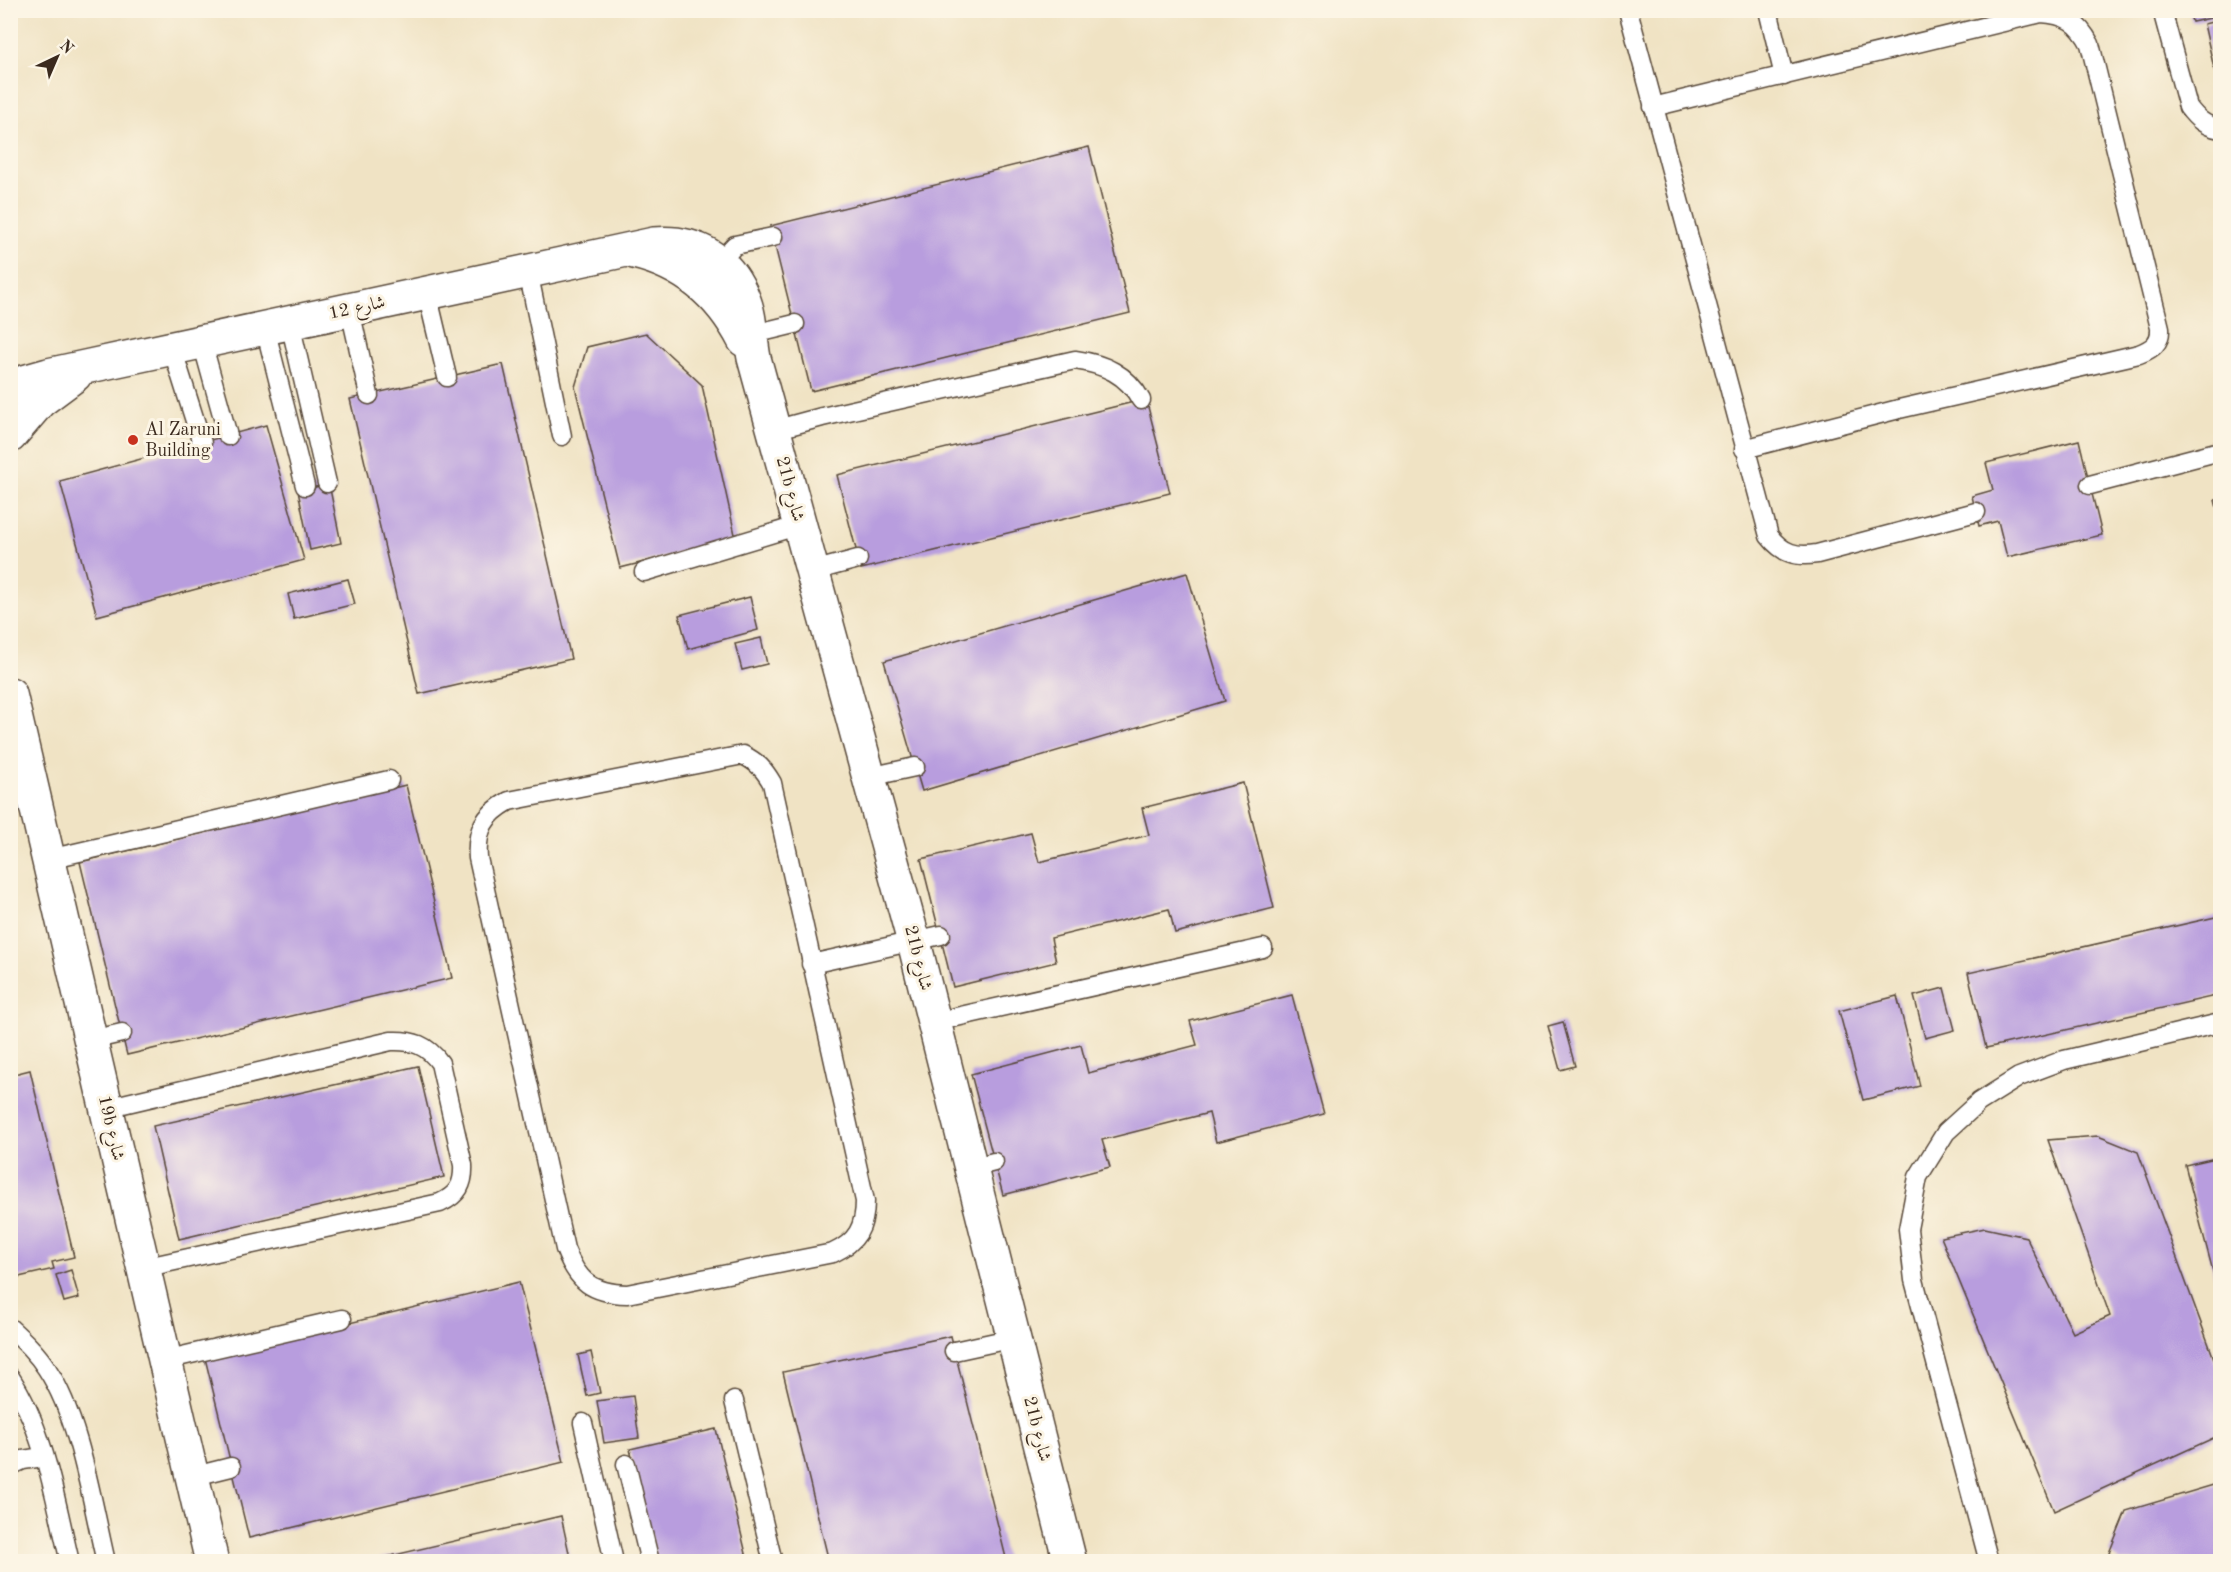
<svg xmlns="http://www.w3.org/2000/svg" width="2231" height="1572" viewBox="0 0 2231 1572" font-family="'Old Standard TT',Amiri,serif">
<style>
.building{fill:#b89dde}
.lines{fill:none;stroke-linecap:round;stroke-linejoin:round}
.service-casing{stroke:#564637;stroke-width:21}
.minor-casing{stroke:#564637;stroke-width:36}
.service{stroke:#fff;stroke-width:18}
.minor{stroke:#fff;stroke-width:33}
.poi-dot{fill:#c8321e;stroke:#fcf5e5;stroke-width:2}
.labels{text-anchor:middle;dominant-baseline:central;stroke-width:6;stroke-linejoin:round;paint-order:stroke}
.street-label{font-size:18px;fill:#3b2a1e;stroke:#fcf5e5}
.poi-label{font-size:18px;fill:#3b2a1e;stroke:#fcf5e5;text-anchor:start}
</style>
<rect width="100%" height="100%" fill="#fcf5e5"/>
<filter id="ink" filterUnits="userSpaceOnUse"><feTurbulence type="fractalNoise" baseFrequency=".0167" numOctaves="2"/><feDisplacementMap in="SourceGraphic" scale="12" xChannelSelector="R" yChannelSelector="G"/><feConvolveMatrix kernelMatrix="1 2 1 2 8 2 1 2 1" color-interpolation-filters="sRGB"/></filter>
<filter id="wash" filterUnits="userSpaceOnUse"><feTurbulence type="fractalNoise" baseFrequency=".008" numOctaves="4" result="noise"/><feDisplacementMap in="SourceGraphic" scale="24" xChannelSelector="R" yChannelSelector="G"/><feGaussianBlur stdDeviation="1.35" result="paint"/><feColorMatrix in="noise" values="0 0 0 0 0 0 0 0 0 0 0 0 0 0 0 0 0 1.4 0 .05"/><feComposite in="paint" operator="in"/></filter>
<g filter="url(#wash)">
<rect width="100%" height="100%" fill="#f0e3c4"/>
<g id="blocks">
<g class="building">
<path d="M2189,10H2220V16L2192,22Z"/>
<path d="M2220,20V95L2204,24Z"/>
<path d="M1089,147L1130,313L811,391L770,226Z"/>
<path d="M646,333L702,385L736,539L620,568L575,387L587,347Z"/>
<path d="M503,364L571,659L419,694L350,399Z"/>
<path d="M1146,399L1170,493L861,569L837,475Z"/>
<path d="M266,425L304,560L97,616L60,481Z"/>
<path d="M2079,440L2102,535L2007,557L1998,521L1979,526L1972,496L1993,490L1986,463Z"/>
<path d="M329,484L341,543L310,550L298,491Z"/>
<path d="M2220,499V519L2215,500Z"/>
<path d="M1187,573L1225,701L922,791L884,661Z"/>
<path d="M348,579L355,604L294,619L288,594Z"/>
<path d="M750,597L758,630L688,649L679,615Z"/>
<path d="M761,638L767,664L742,670L735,644Z"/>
<path d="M1243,783L1274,908L1175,933L1169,909L1051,938L1056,962L953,987L921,859L1031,833L1039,862L1149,835L1142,808Z"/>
<path d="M406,785L452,978L127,1055L80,862Z"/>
<path d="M2220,916V995L1986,1048L1968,973Z"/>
<path d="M1944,988L1955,1030L1925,1038L1914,996Z"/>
<path d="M1292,995L1324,1114L1216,1142L1209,1113L1102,1140L1110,1167L1003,1195L971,1074L1081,1045L1088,1073L1197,1045L1190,1021Z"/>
<path d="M1897,996L1920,1086L1863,1100L1839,1011Z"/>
<path d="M1563,1022L1575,1066L1560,1070L1548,1026Z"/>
<path d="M418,1066L444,1177L179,1239L153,1126Z"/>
<path d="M30,1070L74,1257L52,1262L54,1269L10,1279V1075Z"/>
<path d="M2098,1136L2138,1152L2220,1375V1435L2054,1511L1941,1237L1985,1228L2026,1237L2073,1333L2110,1316L2048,1140Z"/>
<path d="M2220,1157V1298L2185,1165Z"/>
<path d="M71,1270L79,1298L64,1302L56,1275Z"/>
<path d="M519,1282L564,1462L249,1538L205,1358Z"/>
<path d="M951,1336L1007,1562H829L783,1372Z"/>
<path d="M591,1352L600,1393L587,1396L578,1355Z"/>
<path d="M633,1396L639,1438L604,1443L597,1401Z"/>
<path d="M716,1429L748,1562H657L630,1449Z"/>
<path d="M2220,1483V1562H2119L2109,1553L2126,1511Z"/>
<path d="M561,1516L571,1562H369V1561Z"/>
<path d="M1420,1556L1421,1562H1401V1561Z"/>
</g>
</g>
</g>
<g filter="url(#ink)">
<use href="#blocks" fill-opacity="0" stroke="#564637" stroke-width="1.5"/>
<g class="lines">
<defs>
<g id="service">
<path d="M1628,10L1769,536C1783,554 1796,557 1817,554L1976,512"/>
<path d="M1768,10L1784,76"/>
<path d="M2162,10L2188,107C2197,119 2205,126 2220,129"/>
<path d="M1653,107L2041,13C2066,14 2079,23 2090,44L2160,328C2161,343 2152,349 2139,354L1899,409L1744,449"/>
<path d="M719,262L735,245L773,237"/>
<path d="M528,271L562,436"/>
<path d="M427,293L447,377"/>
<path d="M350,310L369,395"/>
<path d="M290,323L327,483"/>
<path d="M265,328L305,486"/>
<path d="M750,335L795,324"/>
<path d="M202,342L228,436"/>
<path d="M172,348L202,443"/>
<path d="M774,430L822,417L1075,360C1104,364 1127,374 1141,400"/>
<path d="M2090,485L2220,451"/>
<path d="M813,571L858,559"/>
<path d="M644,572L800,525"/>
<path d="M743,755C757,762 764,769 772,783L865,1201C865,1227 857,1242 833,1253L627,1294C592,1293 578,1282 565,1249L478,858C476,830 484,815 509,801Z"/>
<path d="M869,777L915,767"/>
<path d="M49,859L389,780"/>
<path d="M811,964L941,935"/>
<path d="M934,1022L1263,948"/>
<path d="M91,1040L122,1033"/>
<path d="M106,1108L391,1041C413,1040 427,1045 440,1063L463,1165C464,1184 458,1195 440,1203L143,1268"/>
<path d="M971,1168L994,1162"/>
<path d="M10,1328C24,1341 37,1353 47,1369C80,1419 92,1503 106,1562"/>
<path d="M954,1351L1014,1338"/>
<path d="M165,1360L342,1319"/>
<path d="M10,1377C45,1431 55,1500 70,1562"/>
<path d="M734,1401L773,1562"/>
<path d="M583,1423L614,1562"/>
<path d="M626,1464L650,1562"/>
<path d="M10,1466L23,1460L43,1457"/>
<path d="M191,1477L231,1467"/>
<path d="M1989,1562L1914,1280L1908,1229L1918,1177L1946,1132L1979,1102L2019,1077L2064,1060L2220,1023"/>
</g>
<g id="minor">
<path d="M634,252C685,264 720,294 744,340"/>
<path d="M10,389L20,383L48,375L654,244C695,240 728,259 743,298C751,316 750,338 754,358L914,942L1070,1562"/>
<path d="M10,436L40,401L75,375"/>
<path d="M10,694L212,1562"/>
</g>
</defs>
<use href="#service" class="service-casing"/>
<use href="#minor" class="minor-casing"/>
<use href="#service" class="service"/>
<use href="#minor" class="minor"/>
</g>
</g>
<circle class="poi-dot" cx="133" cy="440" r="6"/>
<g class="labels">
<g class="street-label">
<text transform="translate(357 308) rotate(-12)">شارع 12</text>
<text transform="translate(790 489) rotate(75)">21b شارع</text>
<text transform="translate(918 958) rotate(76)">21b شارع</text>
<text transform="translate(111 1128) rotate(77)">19b شارع</text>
<text transform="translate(1037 1429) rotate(76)">21b شارع</text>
</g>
<g class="poi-label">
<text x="145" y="430">Al Zaruni<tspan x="145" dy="21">Building</tspan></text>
</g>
</g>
<rect width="2231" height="1572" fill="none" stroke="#fcf5e5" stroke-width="36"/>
<g transform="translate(57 57) rotate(44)" stroke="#fcf5e5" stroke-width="4.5" paint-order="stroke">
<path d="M0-4.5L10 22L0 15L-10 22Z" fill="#3b2a1e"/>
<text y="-9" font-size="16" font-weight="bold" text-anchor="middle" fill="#3b2a1e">N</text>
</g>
</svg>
